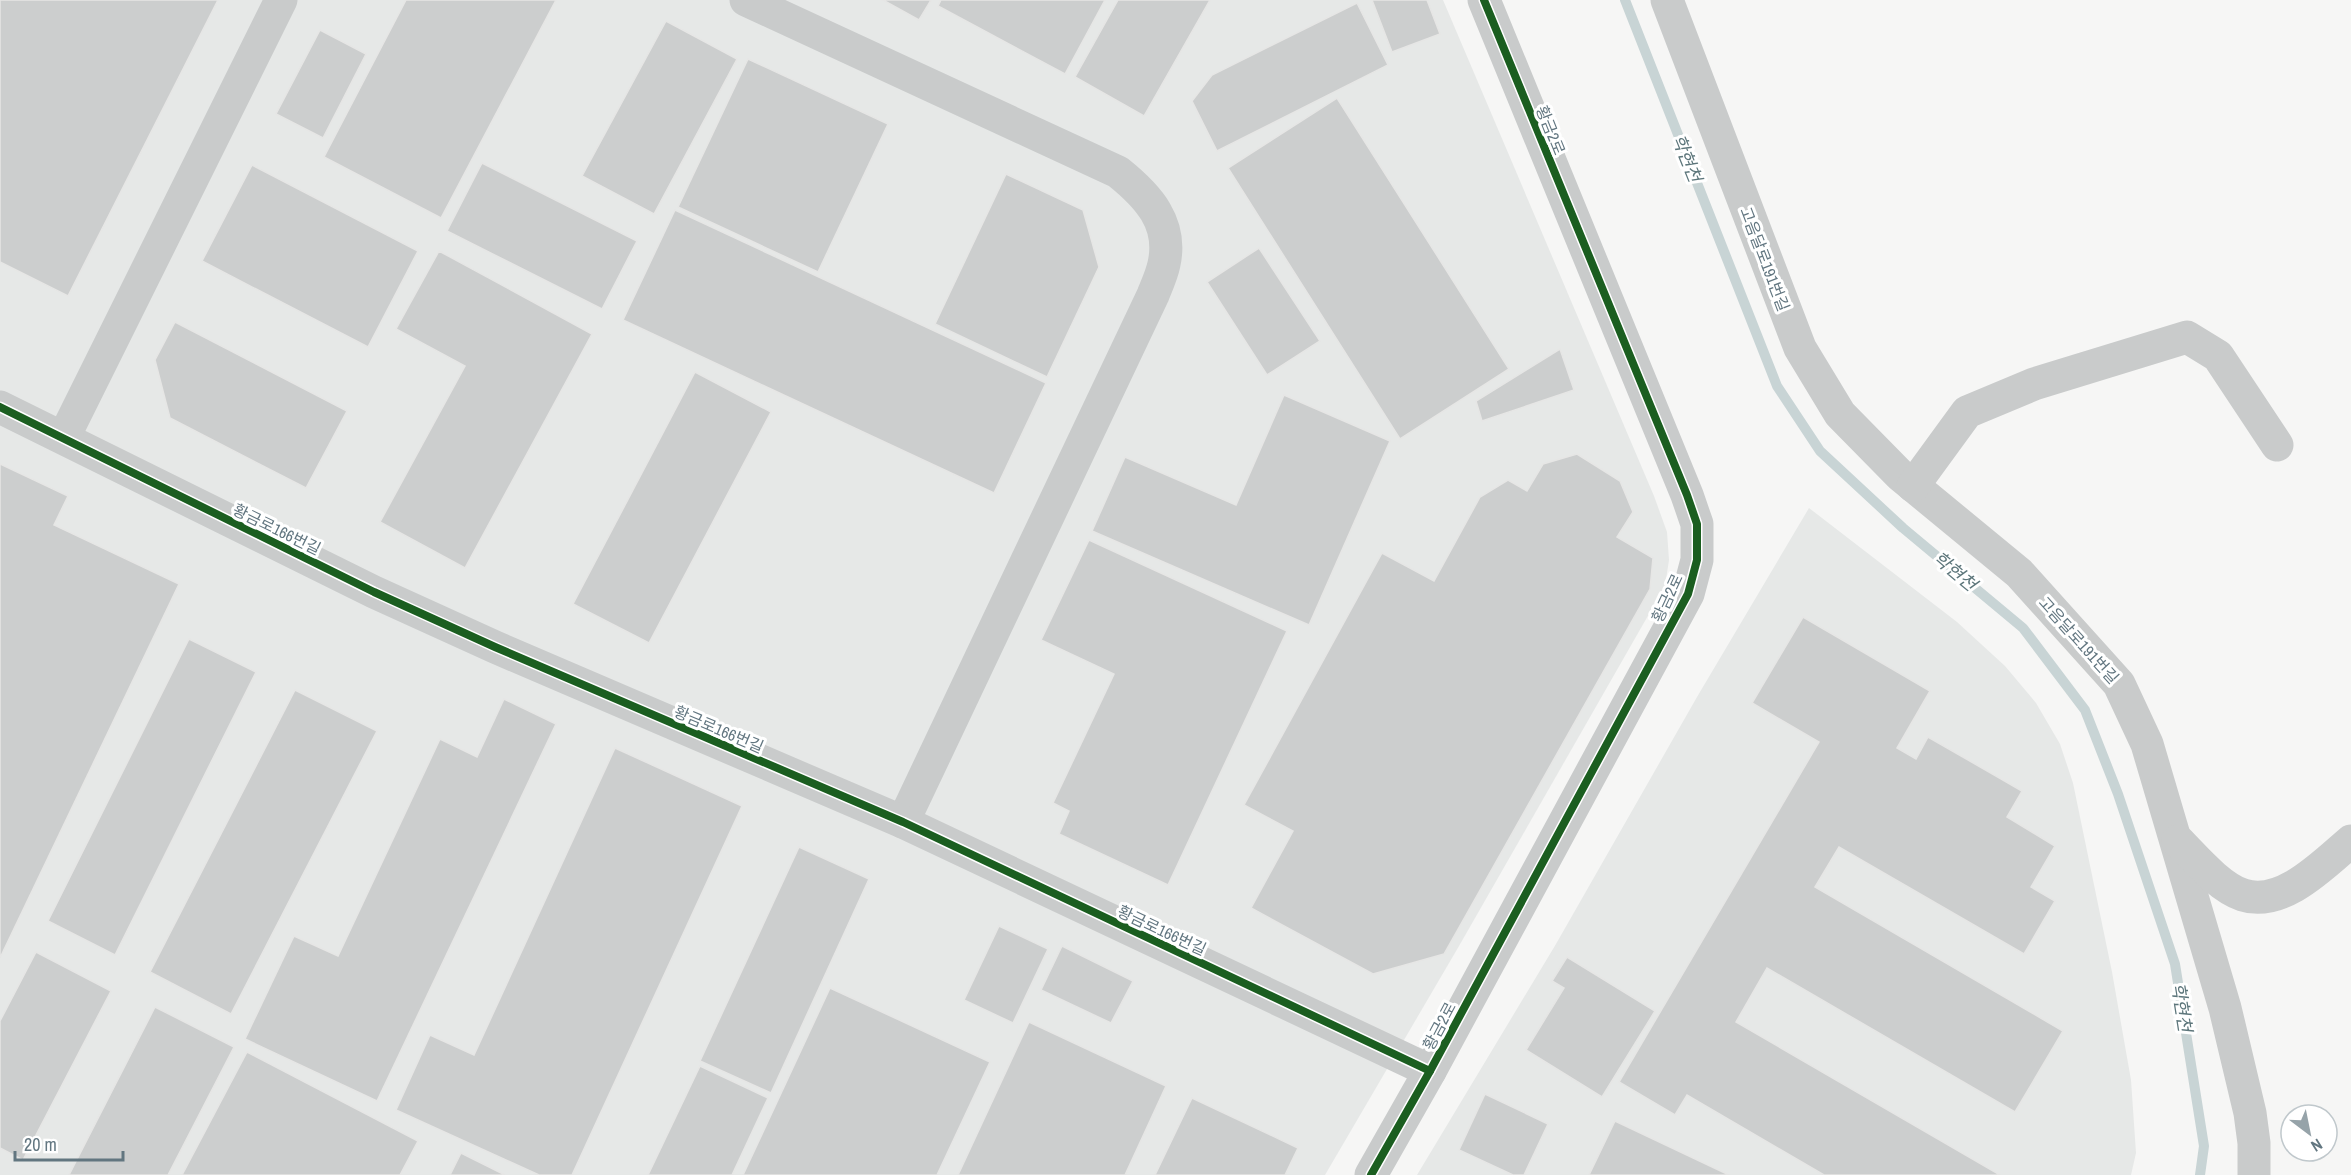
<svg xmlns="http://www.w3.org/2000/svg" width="2351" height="1175" viewBox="0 0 2351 1175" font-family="'Archivo Narrow','Noto Sans KR',sans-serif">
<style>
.built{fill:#e6e8e7}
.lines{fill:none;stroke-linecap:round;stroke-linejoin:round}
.stream{stroke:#c8d4d5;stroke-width:10}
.building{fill:#cccece;stroke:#e6e6e5;stroke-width:1.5}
.minor{stroke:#c9cbcb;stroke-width:33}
.cycleway-casing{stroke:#fff;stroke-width:11}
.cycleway{stroke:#1b5e20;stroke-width:8}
.labels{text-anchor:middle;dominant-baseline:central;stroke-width:6;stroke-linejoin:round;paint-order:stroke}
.street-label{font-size:16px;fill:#627680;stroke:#fff}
.water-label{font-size:18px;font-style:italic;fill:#5d767b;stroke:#fff}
</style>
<rect width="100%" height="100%" fill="#f6f6f5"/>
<g class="built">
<path d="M0,0H1443L1654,496L1667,532L1669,560L1665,586L1459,946L1325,1175H0Z"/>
<path d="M1809,508L1957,622L2005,666L2036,703L2060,744L2073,783L2112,972L2131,1080L2136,1153L2131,1175H1417L1556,944L1697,697Z"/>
</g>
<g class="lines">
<path class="stream" d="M1625,0L1777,386L1820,451L1903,528L2023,628L2085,710L2118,794L2175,964L2204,1146L2200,1175"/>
</g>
<g class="building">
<path d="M0,0H218L68,296L0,262Z"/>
<path d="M406,0H556L441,218L324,157Z"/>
<path d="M883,0H931L919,20Z"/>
<path d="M941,0H1105L1065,74L938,6Z"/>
<path d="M1118,0H1210L1144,116L1075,77Z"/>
<path d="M1372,0H1427L1440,34L1392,52Z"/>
<path d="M1357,3L1388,65L1217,151L1192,101L1212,75Z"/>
<path d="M666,21L737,59L654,214L582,176Z"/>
<path d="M320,30L366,54L323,138L276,114Z"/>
<path d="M748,59L888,124L818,272L678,207Z"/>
<path d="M1337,98L1509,369L1400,439L1228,168Z"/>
<path d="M482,163L637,241L602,309L447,231Z"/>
<path d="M252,165L418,251L368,347L202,261Z"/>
<path d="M1006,174L1083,210L1099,267L1047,377L935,324Z"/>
<path d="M675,210L1046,383L994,493L623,320Z"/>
<path d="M1259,248L1320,341L1267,375L1207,282Z"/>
<path d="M439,251L592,334L465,568L380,522L465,366L396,329Z"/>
<path d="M175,322L347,411L306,488L170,418L155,360Z"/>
<path d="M1560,349L1574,390L1482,421L1476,401Z"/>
<path d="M695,372L771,412L649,643L573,604Z"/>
<path d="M1284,395L1390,441L1309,625L1092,531L1125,457L1236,505Z"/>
<path d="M1577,454L1620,481L1633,512L1617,537L1653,558L1650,589L1444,954L1373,974L1251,908L1293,831L1244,805L1382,553L1434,581L1480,497L1508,480L1527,491L1543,464Z"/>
<path d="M0,464L68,496L54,525L179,584L0,958Z"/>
<path d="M1089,540L1287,631L1168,885L1059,834L1069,811L1053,803L1114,674L1041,640Z"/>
<path d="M1803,617L1930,691L1897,748L1916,759L1928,737L2022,791L2007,817L2055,846L2031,887L2055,901L2024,954L1839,847L1815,887L2063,1031L2015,1112L1767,968L1736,1022L2000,1175H1824L1687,1095L1675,1115L1619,1082L1819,742L1752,703Z"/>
<path d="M189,639L256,672L115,955L48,921Z"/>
<path d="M295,690L377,731L231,1014L150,972Z"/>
<path d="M504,699L556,724L377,1101L245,1039L294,936L338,956L440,739L477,757Z"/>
<path d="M615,748L742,806L572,1175H539L396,1110L430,1035L474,1055Z"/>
<path d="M799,847L869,879L771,1093L700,1061Z"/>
<path d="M999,926L1048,949L1013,1023L964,1000Z"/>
<path d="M1062,946L1133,981L1111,1023L1041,990Z"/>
<path d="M36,952L111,991L23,1160L0,1148V1021Z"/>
<path d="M1567,957L1655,1011L1602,1097L1526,1050L1564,988L1552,981Z"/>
<path d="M830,988L990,1062L937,1175H743Z"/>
<path d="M155,1007L234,1047L168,1175H69Z"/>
<path d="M1029,1022L1166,1086L1125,1175H958Z"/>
<path d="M247,1052L418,1141L400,1175H182Z"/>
<path d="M700,1066L768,1098L732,1175H648Z"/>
<path d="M1485,1094L1548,1124L1524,1175H1513L1459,1150Z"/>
<path d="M1192,1098L1298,1148L1285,1175H1155Z"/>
<path d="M1615,1121L1729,1175H1589Z"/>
<path d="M461,1153L505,1175H450Z"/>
</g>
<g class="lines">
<g class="minor">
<path d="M746,0L1118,172C1148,196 1173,223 1164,264C1162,274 1157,285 1153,295L903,822"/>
<path d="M1667,0L1800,348L1840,414L1900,475L2019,573L2119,684L2147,744L2225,1008L2250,1113L2254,1143V1175"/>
<path d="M0,407L374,592L495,647L903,822L1430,1071"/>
<path d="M64,437L281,0"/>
<path d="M1913,486L1967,412L2034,384L2187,337L2218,356L2277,445"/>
<path d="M2178,841C2195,858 2219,887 2243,895C2282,908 2324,864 2351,841"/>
<path d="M1371,1175L1430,1071L1688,594L1697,560V524L1687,495L1484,0"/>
</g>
<defs>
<g id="cycleway">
<path d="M0,407L374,592L495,647L903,822L1430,1071"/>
<path d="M1371,1175L1430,1071L1688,594L1697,560V524L1687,495L1484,0"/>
</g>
</defs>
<use href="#cycleway" class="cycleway-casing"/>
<use href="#cycleway" class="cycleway"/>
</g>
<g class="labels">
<g class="street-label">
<text transform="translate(1551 130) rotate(68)">황금2로</text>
<text transform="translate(1765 259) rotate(69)">고음달로191번길</text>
<text transform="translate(277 529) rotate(26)">황금로166번길</text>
<text transform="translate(1667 598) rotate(-65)">황금2로</text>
<text transform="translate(2079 640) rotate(48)">고음달로191번길</text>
<text transform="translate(719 729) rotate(23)">황금로166번길</text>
<text transform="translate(1162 930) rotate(25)">황금로166번길</text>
<text transform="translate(1439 1026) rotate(-62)">황금2로</text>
</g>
<g class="water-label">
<text transform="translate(1687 158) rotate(68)">학현천</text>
<text transform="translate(1955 571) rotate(40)">학현천</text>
<text transform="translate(2182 1007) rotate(81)">학현천</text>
</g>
</g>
<g transform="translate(2309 1133) rotate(148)"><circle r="28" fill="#ffffff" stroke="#c0c8cc" stroke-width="1.5"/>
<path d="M0-4.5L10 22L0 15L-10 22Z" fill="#96a3a9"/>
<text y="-9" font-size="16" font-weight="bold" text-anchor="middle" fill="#627680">N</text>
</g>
<path d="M15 1151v9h108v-9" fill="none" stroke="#627680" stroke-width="3"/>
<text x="24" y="1151" font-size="18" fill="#627680" stroke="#ffffff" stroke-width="4.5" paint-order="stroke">20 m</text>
</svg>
